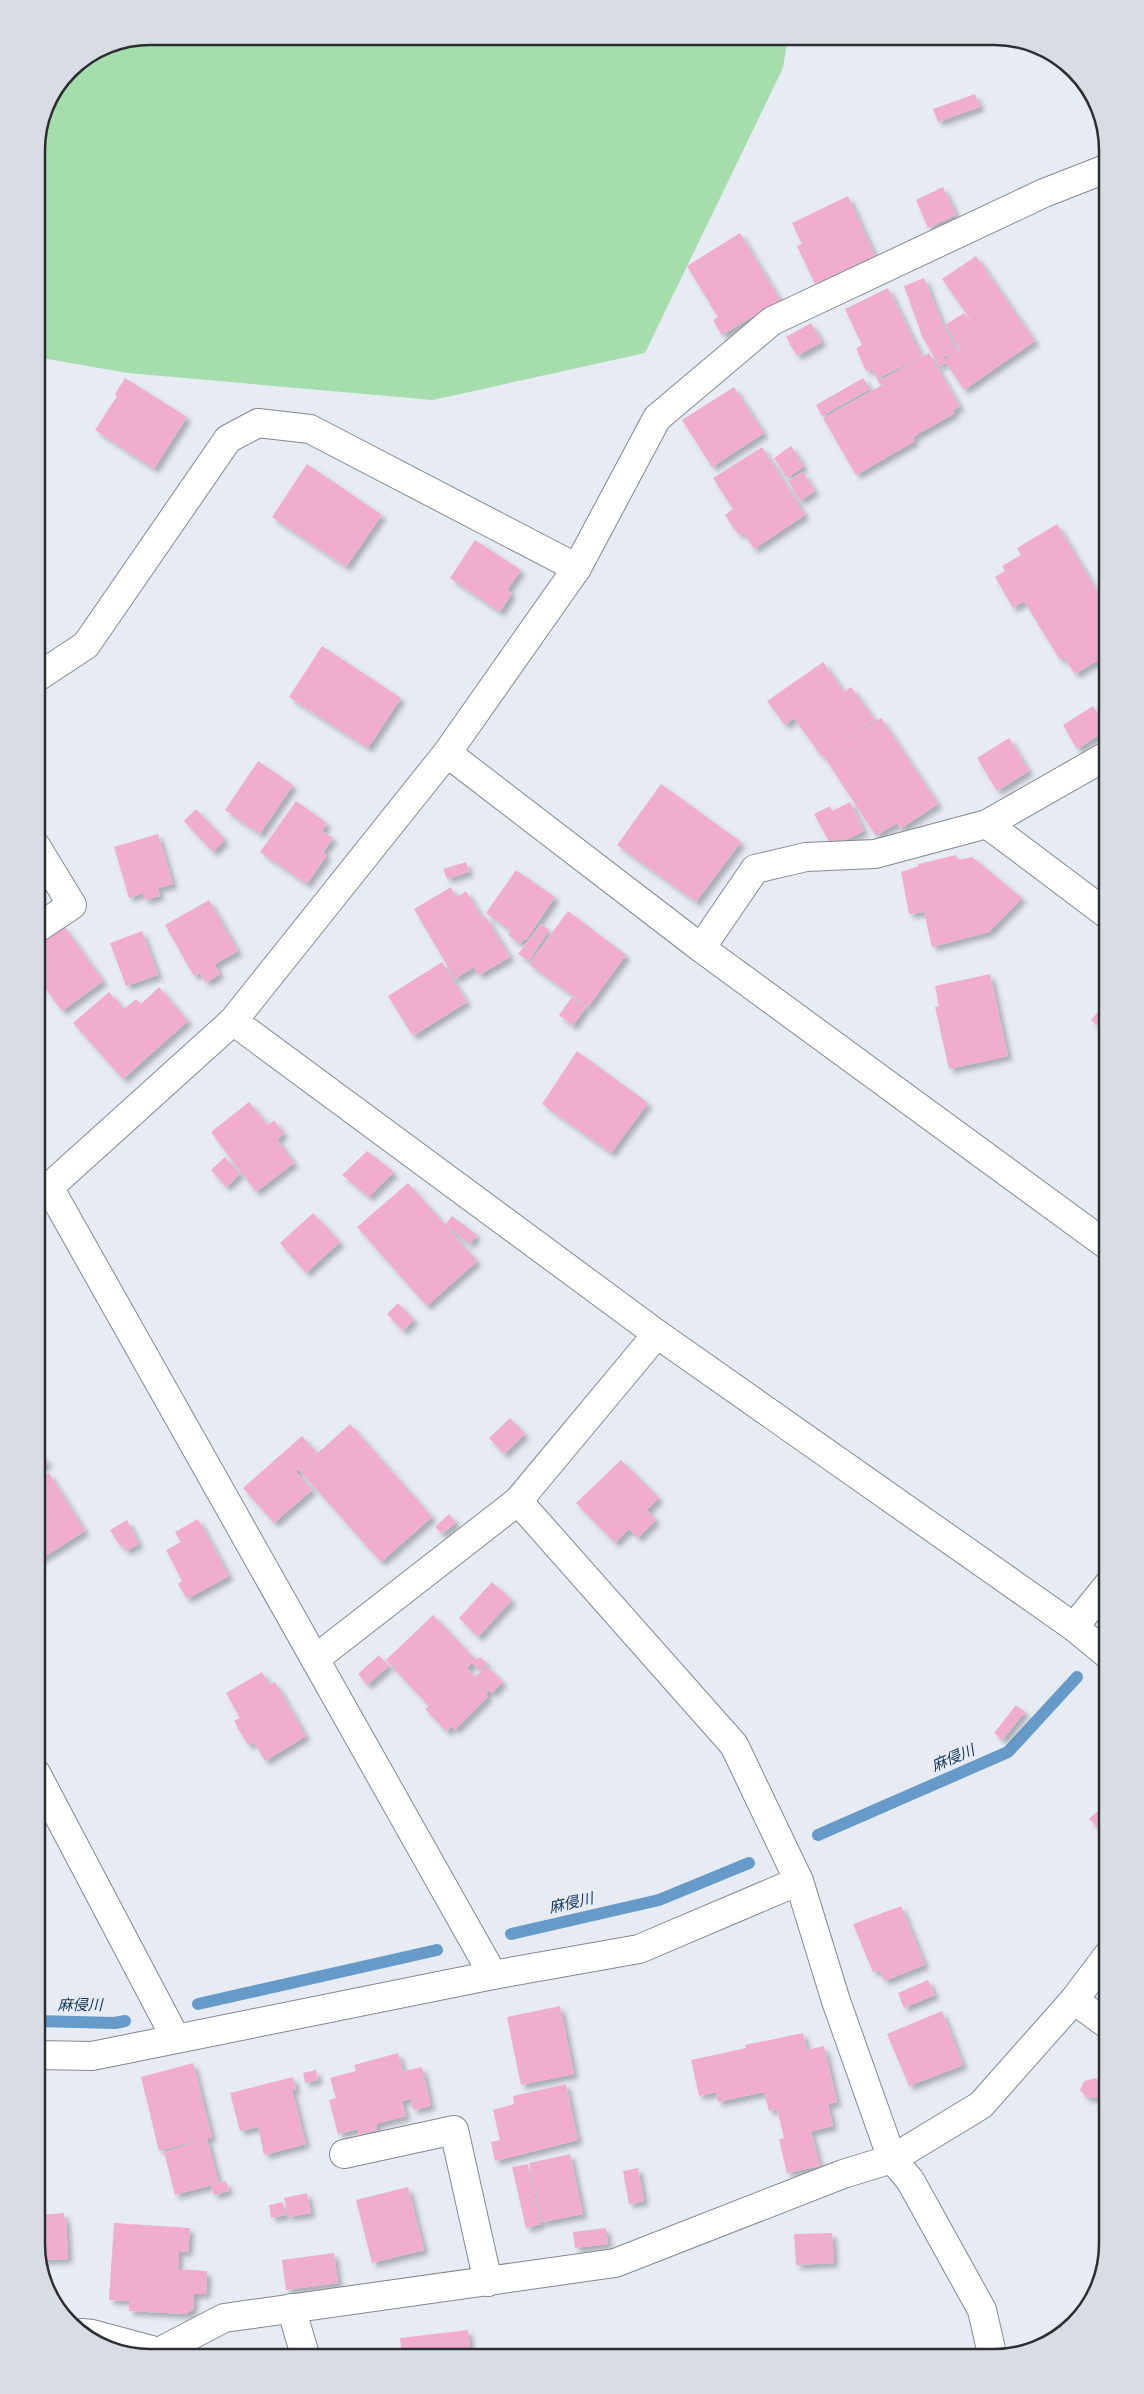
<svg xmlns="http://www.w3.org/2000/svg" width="1144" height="2394" viewBox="0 0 1144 2394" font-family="'Varela Round','Noto Sans JP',sans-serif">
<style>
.green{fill:#a5ddad}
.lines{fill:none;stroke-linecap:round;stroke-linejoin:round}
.stream{stroke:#669ac8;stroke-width:12}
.building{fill:#f0add0;filter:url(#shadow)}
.minor-casing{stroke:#848890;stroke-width:30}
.minor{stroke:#fff;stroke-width:28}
.labels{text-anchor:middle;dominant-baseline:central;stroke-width:4.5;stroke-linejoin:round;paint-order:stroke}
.water-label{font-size:15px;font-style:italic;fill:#0f3756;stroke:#e7ecf4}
.rim{fill:none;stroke:#2d2e31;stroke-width:2.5}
</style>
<defs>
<filter id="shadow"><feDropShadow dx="4.5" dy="4.5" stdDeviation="2.5" flood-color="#0004"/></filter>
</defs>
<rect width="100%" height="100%" fill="#e7ecf4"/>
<path class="green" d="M150,36H788L783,68L645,353L433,400L128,373L36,357V143L48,100L70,69L107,45Z"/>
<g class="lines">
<g class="stream">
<path d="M818,1835L1008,1752L1077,1677"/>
<path d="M511,1934L659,1900L749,1863"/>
<path d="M198,2004L437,1950"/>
<path d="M36,2021L115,2023L125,2021"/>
</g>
</g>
<g class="building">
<path d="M975,94L980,107L938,122L933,109Z"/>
<path d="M943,187L956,215L928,228L916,200Z"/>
<path d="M848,196L875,256L815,284L797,246L802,244L792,223Z"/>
<path d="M740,233L780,300L722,335L713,320L718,317L687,266Z"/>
<path d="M976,256L1035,341L964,390L944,360L960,349L945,325L964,313L975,326L942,279Z"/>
<path d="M924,278L943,325L957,351L943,358L942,357L945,363L939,366L922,336L904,286Z"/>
<path d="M888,288L922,357L880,377L881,380L929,353L960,407L953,410L955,413L913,437L915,441L856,475L823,418L884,384L880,385L872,369L866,371L856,348L862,345L845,309Z"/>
<path d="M811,323L822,342L797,356L786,337Z"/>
<path d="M125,378L187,417L154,469L95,430L117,396L115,394Z"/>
<path d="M863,378L870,389L822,416L816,405Z"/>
<path d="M734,387L764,433L712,467L682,420Z"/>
<path d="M791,446L804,466L787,478L774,458Z"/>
<path d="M762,447L805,515L754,549L743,532L739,535L725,515L733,509L713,478Z"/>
<path d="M307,464L382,515L346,567L272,517Z"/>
<path d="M803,472L815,491L800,501L788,481Z"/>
<path d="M1057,524L1108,610V654L1075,674L1064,657L1060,660L1024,601L1013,608L995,577L1005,571L1002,566L1021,555L1017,548Z"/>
<path d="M475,540L521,570L507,590L512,593L500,612L450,578Z"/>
<path d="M322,646L401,698L368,748L289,697Z"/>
<path d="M823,662L844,692L851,687L875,720L837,747L881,718L938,804L900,829L897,823L876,836L823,755L822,757L794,718L785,725L767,701Z"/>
<path d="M1093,706L1108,729L1077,749L1063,725Z"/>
<path d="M1009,738L1029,771L997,791L977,758Z"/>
<path d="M258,761L293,785L260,834L225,810Z"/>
<path d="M661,784L741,842L696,902L617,845Z"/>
<path d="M296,801L327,823L322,831L333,838L323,852L327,855L307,884L260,852Z"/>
<path d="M850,802L864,831L832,847L814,814L830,806L832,811Z"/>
<path d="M196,809L225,840L213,852L184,821Z"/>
<path d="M1100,820H1108V878H1099Z"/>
<path d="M158,834L173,884L158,888L160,896L145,900L143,893L129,898L114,847Z"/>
<path d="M956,855L958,860L972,857L1022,898L989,932L932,947L924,912L909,914L901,872L919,866L918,864Z"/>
<path d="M466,862L469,872L447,879L443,869Z"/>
<path d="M516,870L555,897L526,940L524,939L520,944L508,935L511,931L486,913Z"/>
<path d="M451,887L456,898L466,891L483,919L486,917L510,957L479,975L474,967L455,979L414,909Z"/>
<path d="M209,900L238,951L215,964L220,974L206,983L200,973L194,976L165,925Z"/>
<path d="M568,911L626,955L588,1007L529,964Z"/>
<path d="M541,924L549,930L529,961L518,954Z"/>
<path d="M63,925L103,981L62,1011L36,975V958L45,952L38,943Z"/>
<path d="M142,931L158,975L126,986L110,943Z"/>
<path d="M442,962L467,1002L413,1036L388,996Z"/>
<path d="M990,974L1008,1056L949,1069L935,1007L939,1006L935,986Z"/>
<path d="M159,987L188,1021L123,1079L73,1023L109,992L124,1009L136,999L141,1004Z"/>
<path d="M572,997L586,1007L573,1026L559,1015Z"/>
<path d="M1108,1000V1019L1100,1028L1091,1020Z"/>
<path d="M577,1051L648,1103L611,1153L542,1104Z"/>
<path d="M249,1102L268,1125L274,1120L284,1134L277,1139L294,1163L256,1192L211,1132Z"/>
<path d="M367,1151L394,1172L369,1197L342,1175Z"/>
<path d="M225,1157L240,1174L226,1187L211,1170Z"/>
<path d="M408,1183L477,1261L427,1306L357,1227Z"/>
<path d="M313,1213L340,1242L306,1273L280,1243Z"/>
<path d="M452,1216L477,1235L470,1244L445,1225Z"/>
<path d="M398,1303L414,1320L403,1331L387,1314Z"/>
<path d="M510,1418L525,1434L504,1454L489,1438Z"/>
<path d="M350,1424L432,1517L381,1562L299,1470Z"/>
<path d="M302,1436L317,1453L296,1472L312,1490L274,1523L243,1488Z"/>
<path d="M42,1455L48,1463L39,1469L36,1465V1456L38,1458Z"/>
<path d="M621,1460L659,1498L647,1510L656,1520L638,1538L629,1529L615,1543L576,1503Z"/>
<path d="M49,1473L85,1531L36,1562V1481Z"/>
<path d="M449,1514L456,1522L442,1534L435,1527Z"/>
<path d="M198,1519L229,1576L187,1599L178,1584L182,1581L166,1550L181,1542L175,1532Z"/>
<path d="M127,1520L139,1544L126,1551L122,1545L120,1546L110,1530Z"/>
<path d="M492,1582L512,1600L478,1637L459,1618Z"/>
<path d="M433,1615L476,1660L480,1657L487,1663L480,1671L472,1663L467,1668L475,1677L487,1666L503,1682L492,1693L484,1685L489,1691L486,1694L488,1697L455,1730L451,1726L447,1732L425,1709L429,1706L386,1660Z"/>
<path d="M379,1655L389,1666L367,1685L358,1674Z"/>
<path d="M262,1672L270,1685L275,1682L306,1736L265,1761L254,1742L248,1745L234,1721L240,1718L226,1693Z"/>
<path d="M1016,1705L1025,1712L1002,1740L994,1733Z"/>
<path d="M1100,1809L1108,1818V1824L1101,1831L1089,1819Z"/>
<path d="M901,1906L925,1965L884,1981L879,1970L873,1972L853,1924Z"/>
<path d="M928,1980L935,1995L904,2008L898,1993Z"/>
<path d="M560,2006L574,2074L521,2085L507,2017Z"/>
<path d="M942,2011L963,2065L909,2086L887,2034Z"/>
<path d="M803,2033L807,2050L824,2046L837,2102L828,2104L833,2126L784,2138L777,2109L769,2111L764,2092L718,2102L716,2092L699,2096L691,2060L746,2048L745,2045Z"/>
<path d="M398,2053L408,2087L404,2071L422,2067L431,2106L413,2110L411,2099L402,2101L406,2116L376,2124L377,2130L359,2135L358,2129L338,2134L329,2100L336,2098L330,2078L356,2071L354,2065Z"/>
<path d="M193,2063L212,2137L159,2151L141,2077Z"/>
<path d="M316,2070L318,2080L305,2083L303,2073Z"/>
<path d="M293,2077L296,2089L292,2090L306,2144L264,2155L258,2127L240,2131L230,2093Z"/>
<path d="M1096,2078L1103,2086L1100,2097L1087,2098L1080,2090L1084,2081Z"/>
<path d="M566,2084L578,2140L495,2161L491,2142L500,2140L493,2110L514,2104L513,2096Z"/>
<path d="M811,2132L820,2166L787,2173L779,2139Z"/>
<path d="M207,2139L219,2183L175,2195L164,2152Z"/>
<path d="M570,2154L583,2214L542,2222L529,2163Z"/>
<path d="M528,2164L541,2224L526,2228L512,2167Z"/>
<path d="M638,2168L644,2201L629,2204L623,2171Z"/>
<path d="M226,2181L229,2191L214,2195L211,2186Z"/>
<path d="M408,2187L424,2250L372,2263L356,2200Z"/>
<path d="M307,2193L311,2213L288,2217L284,2198Z"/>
<path d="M283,2202L286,2215L271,2218L269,2205Z"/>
<path d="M64,2213V2219H66L68,2259L40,2260L36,2222L41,2221V2215Z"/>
<path d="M114,2223L190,2228L188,2252L179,2251L178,2269L207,2271L206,2294H194L193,2309L186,2314L129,2311V2301L109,2300Z"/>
<path d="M606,2228L608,2244L575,2248L573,2232Z"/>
<path d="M832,2233L834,2263L796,2265L794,2234Z"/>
<path d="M334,2253L338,2283L286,2290L282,2260Z"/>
<path d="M468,2330L471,2358H402L400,2338Z"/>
</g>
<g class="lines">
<defs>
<g id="minor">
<path d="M36,678L86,645L228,439L258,423L310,429L577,568"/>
<path d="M447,753L701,948L1108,1246"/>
<path d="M987,824L1108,915"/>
<path d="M36,929L72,905L36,846"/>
<path d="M701,948L755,869L806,857L875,854L987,824L1108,755"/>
<path d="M233,1021L657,1334L1074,1627L1108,1655"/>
<path d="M49,1187L493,1975"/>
<path d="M36,1199L233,1021L447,753L577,568L657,418L772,321L1044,193L1108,168"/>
<path d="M518,1501L734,1745L799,1881L836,2001L892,2159L910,2180L982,2310L993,2358"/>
<path d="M1074,1627L1108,1585"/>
<path d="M315,1659L518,1501L657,1334"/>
<path d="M36,1773L175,2037"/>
<path d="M1074,2000L1108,2025"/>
<path d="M36,2055L92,2056L493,1975L639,1949L799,1881"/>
<path d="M344,2154L454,2130L488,2282"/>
<path d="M291,2308L306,2358"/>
<path d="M82,2333L92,2334L159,2352"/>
<path d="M155,2358L159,2352L224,2318L615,2263L843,2174L892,2159L981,2105L1074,2000L1108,1955"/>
</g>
</defs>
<use href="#minor" class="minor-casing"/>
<use href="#minor" class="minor"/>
</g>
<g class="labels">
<g class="water-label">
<text transform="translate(953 1758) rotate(-23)">麻侵川</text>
<text transform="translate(571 1903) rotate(-13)">麻侵川</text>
<text x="80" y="2005">麻侵川</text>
</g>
</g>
<path d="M0 0H1144V2394H0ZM150 45H994A105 105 0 0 1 1099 150V2244A105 105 0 0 1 994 2349H150A105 105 0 0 1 45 2244V150A105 105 0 0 1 150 45Z" fill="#d8dde4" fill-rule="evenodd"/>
<path class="rim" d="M150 45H994A105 105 0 0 1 1099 150V2244A105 105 0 0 1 994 2349H150A105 105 0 0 1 45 2244V150A105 105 0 0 1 150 45Z"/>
</svg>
